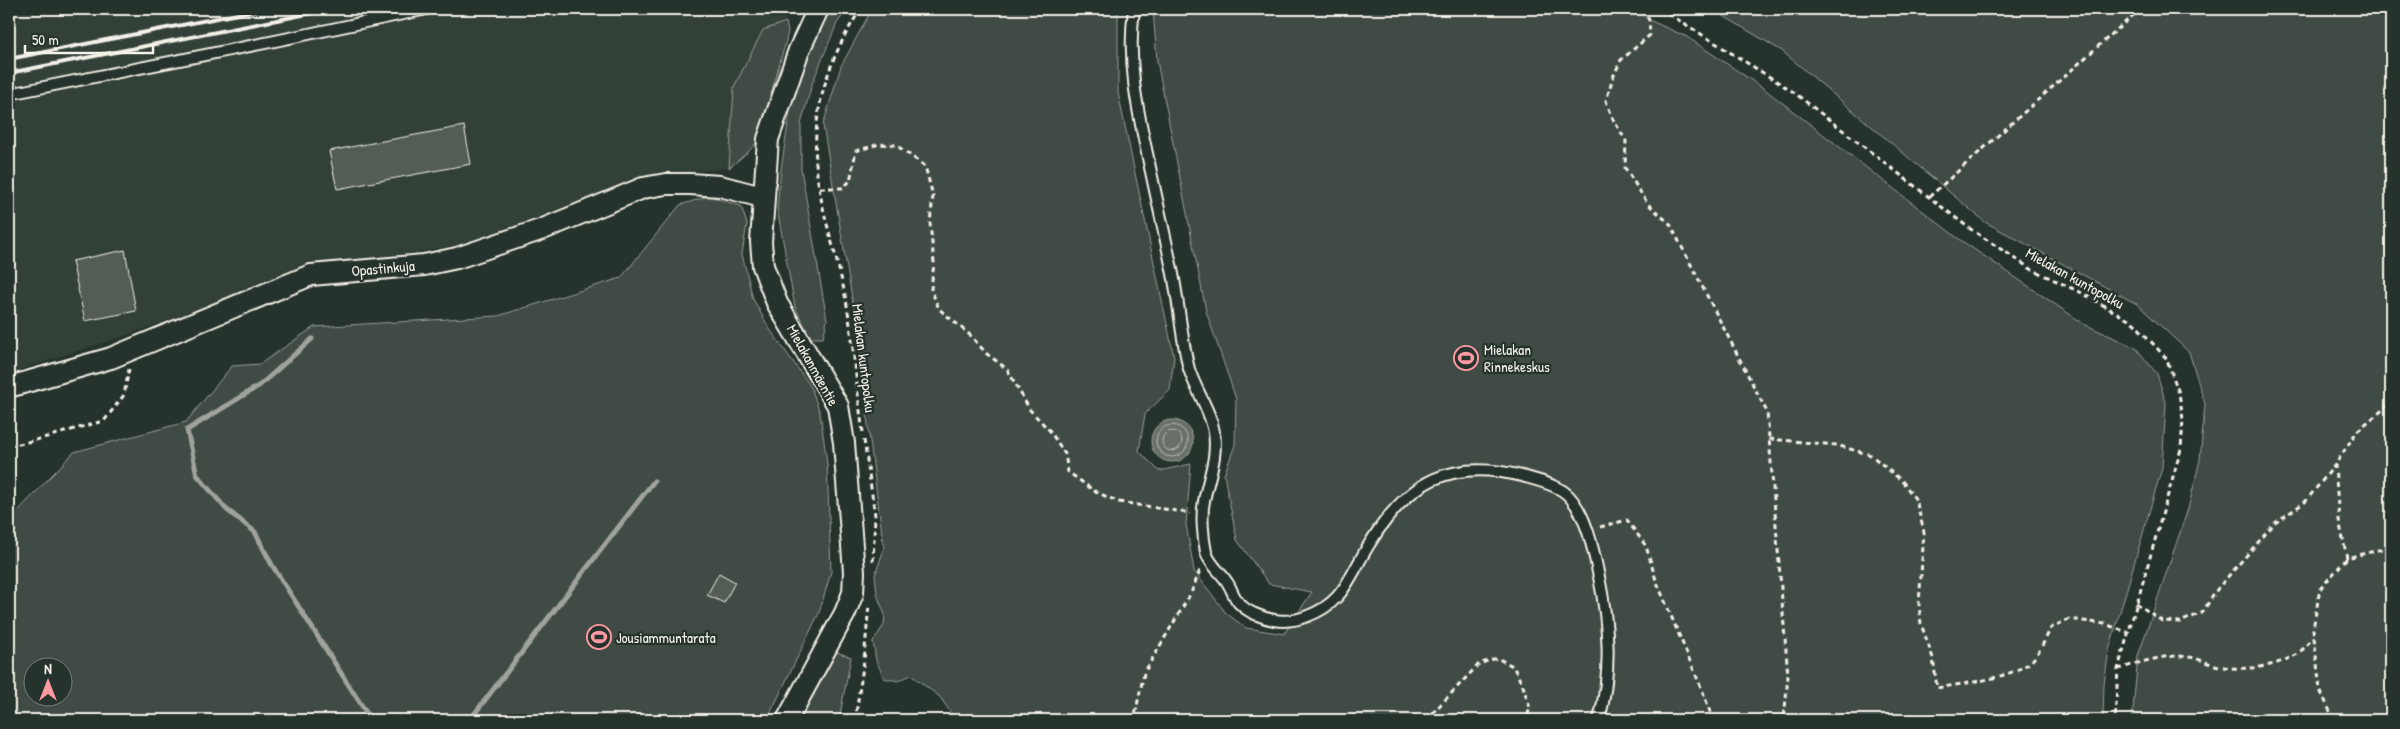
<svg xmlns="http://www.w3.org/2000/svg" width="2400" height="729" viewBox="0 0 2400 729" font-family="'Patrick Hand',sans-serif">
<style>
.built{fill:#333f39}
.green{fill:#414b45;stroke:#9a9e96;fill-rule:evenodd}
.water{fill:#676f68;stroke:#9fa39b}
.lines{fill:none;stroke-linecap:round;stroke-linejoin:round}
.shore{stroke:#bcbdb5;stroke-width:1}
.stream{stroke:#9fa39b;stroke-width:5}
.building{fill:#525c55;stroke:#f4f1e8}
.service-casing{stroke:#f4f1e8;stroke-width:14}
.minor-casing{stroke:#f4f1e8;stroke-width:24}
.path{stroke:#f4f1e8;stroke-width:3;stroke-dasharray:5 4;stroke-linecap:butt}
.service{stroke:#26332d;stroke-width:10}
.minor{stroke:#26332d;stroke-width:20}
.rail{stroke:#f4f1e8;stroke-width:4}
.labels{text-anchor:middle;dominant-baseline:central;stroke-width:4.5;stroke-linejoin:round;paint-order:stroke}
.street-label{font-size:15px;fill:#f4f1e8;stroke:#26332d}
.poi-label{font-size:15px;fill:#f4f1e8;stroke:#26332d;text-anchor:start}
</style>
<rect width="100%" height="100%" fill="#26332d"/>
<filter id="ink" filterUnits="userSpaceOnUse"><feTurbulence type="fractalNoise" baseFrequency=".02" numOctaves="2"/><feDisplacementMap in="SourceGraphic" scale="10" xChannelSelector="R" yChannelSelector="G"/><feConvolveMatrix kernelMatrix="1 2 1 2 8 2 1 2 1" color-interpolation-filters="sRGB"/></filter>
<g filter="url(#ink)">
<path class="built" d="M9,9H794L734,87L729,168L646,177L469,243L303,272L136,332L9,373Z"/>
<g class="green">
<path d="M829,9H848L837,23L812,84L801,124V169L827,320L823,338H811L795,307L777,208L781,169L794,85Z"/>
<path d="M872,9H1118V93L1174,357L1170,390L1145,414L1139,451L1159,471L1191,464L1186,524L1194,571L1226,613L1246,628L1284,634L1312,592L1269,584L1237,540L1224,475L1235,445L1236,399L1206,311L1157,61L1153,9H1636L1649,20L1687,37L1763,88L1959,239L2084,324L2136,348L2157,374L2166,403L2162,468L2109,650L2104,684L2103,720H956L940,697L911,675L898,681L884,678L876,660L873,642L884,625L885,615L877,594L875,575L884,549L868,426L863,364L823,125L841,66Z"/>
<path d="M1712,9H2391V720H2132L2138,656L2188,509L2200,460L2205,404L2189,352L2137,304L1985,222L1782,51Z"/>
<path d="M786,22L788,31L786,41L757,142L749,151L729,168L734,87L763,30Z"/>
<path d="M709,196L741,206L747,224L742,254L753,299L769,328L811,387L820,413L827,463L831,572L819,613L767,720H9V512L16,513L74,452L186,422L232,366L260,364L314,327L498,316L621,278L680,205ZM32,666H62V696H32Z"/>
<path d="M836,652L851,657L839,720H799Z"/>
</g>
<circle class="water" cx="1172" cy="441" r="21"/>
<g class="lines">
<g class="shore">
<circle cx="1172" cy="441" r="16"/>
<circle cx="1172" cy="441" r="10"/>
</g>
<g class="stream">
<path d="M312,339L260,385L187,430L197,475L226,509L255,532L272,565L371,720"/>
<path d="M473,720L472,717L654,481"/>
</g>
</g>
<g class="building">
<path d="M464,126L471,164L337,189L329,151Z"/>
<path d="M125,250L136,311L85,321L72,261Z"/>
<path d="M719,573L735,582L724,603L707,595Z"/>
</g>
<g class="lines">
<defs>
<g id="service">
<path d="M1134,9C1127,60 1137,108 1148,158C1156,195 1164,232 1172,269C1179,302 1181,337 1189,369C1196,391 1211,411 1214,433C1218,457 1208,479 1204,501C1201,515 1203,538 1206,552C1209,564 1221,572 1227,582C1232,589 1234,599 1240,604C1247,612 1263,618 1274,620C1295,624 1322,613 1337,597C1350,583 1359,560 1370,543C1408,481 1450,458 1522,476C1536,480 1551,483 1563,491C1585,506 1594,552 1599,577C1609,626 1612,671 1599,720"/>
<path d="M9,94L275,41L427,9"/>
</g>
<g id="minor">
<path d="M9,387L111,358L311,275L424,265L457,258L543,229L643,188L666,184H690L720,186L762,197"/>
<path d="M787,720L845,613L853,593L854,572L844,443L838,406L777,303L763,266L761,242L768,139L799,50L818,9"/>
</g>
</defs>
<use href="#service" class="service-casing"/>
<use href="#minor" class="minor-casing"/>
<g class="path">
<path d="M861,9C828,58 810,114 817,174C822,216 838,258 846,300C854,343 856,388 863,432"/>
<path d="M1643,9L1649,20L1650,35L1621,60L1613,77L1606,101L1614,121L1626,141L1625,168L1648,204L1670,224L1767,412L1788,676L1784,720"/>
<path d="M1661,9L1792,91L1969,228L2031,269L2084,294L2134,323L2166,358L2179,393L2183,419L2181,449L2118,669L2115,720"/>
<path d="M820,188H843L850,181L856,151L879,144L896,145L925,166L933,196L930,223L934,263L931,289L939,309L970,335L987,354L1007,369L1030,410L1050,431L1065,454L1068,472L1096,492L1119,502L1190,513"/>
<path d="M1929,197L2140,9"/>
<path d="M1769,439L1836,445L1871,455L1902,481L1916,500L1924,532L1919,604L1921,624L1933,658L1937,688C1965,683 2003,680 2028,664C2038,657 2045,639 2051,628L2069,619L2105,624L2127,632"/>
<path d="M864,440L875,515L873,563"/>
<path d="M9,446C41,440 72,429 104,421L124,395L129,369"/>
<path d="M1600,527L1627,520L1646,546L1656,580L1703,692L1713,720"/>
<path d="M2347,558L2339,520L2335,465L2357,431L2391,403"/>
<path d="M2136,603L2162,621L2180,622L2202,613L2218,588L2275,523L2305,502L2335,465"/>
<path d="M2118,669C2140,663 2166,653 2189,657C2198,658 2206,663 2215,665C2240,672 2275,668 2297,654C2303,650 2308,643 2313,638"/>
<path d="M855,720L864,660L869,604"/>
<path d="M1130,720L1135,715L1144,673L1191,593L1200,570"/>
<path d="M1426,720L1479,664L1497,658L1513,666L1523,686L1530,708L1526,720"/>
<path d="M2334,720L2320,690L2314,638L2313,629L2320,589L2347,558L2386,548L2391,544"/>
</g>
<use href="#service" class="service"/>
<use href="#minor" class="minor"/>
<g class="rail">
<path d="M9,59L263,9"/>
<path d="M9,73L333,9"/>
</g>
</g>
</g>
<defs>
<symbol id="stadium-ring" viewBox="-11 -11 22 22"><circle r="9.5" fill="#26332d" stroke="#ff9aa2" stroke-width="1.5"/><path d="M0-5a6.5 5 0 1 0 0 10a6.5 5 0 1 0 0-10ZM-3.5-1.8h7v3.6h-7Z" fill="#ff9aa2"/></symbol>
</defs>
<g fill-rule="evenodd">
<use href="#stadium-ring" x="1452" y="344" width="28" height="28"/>
<use href="#stadium-ring" x="585" y="623" width="28" height="28"/>
</g>
<g class="labels">
<g class="street-label">
<text transform="translate(383 268) rotate(-5)">Opastinkuja</text>
<text transform="translate(2075 278) rotate(29)">Mielakan kuntopolku</text>
<text transform="translate(864 358) rotate(83)">Mielakan kuntopolku</text>
<text transform="translate(813 365) rotate(61)">Mielakanmäentie</text>
</g>
<g class="poi-label">
<text x="1484" y="349">Mielakan<tspan x="1484" dy="17">Rinnekeskus</tspan></text>
<text x="616" y="637">Jousiammuntarata</text>
</g>
</g>
<rect width="2400" height="729" fill="none" stroke="#26332d" stroke-width="30"/>
<rect x="15" y="15" width="2370" height="699" fill="none" stroke="#f4f1e8" stroke-width="2" filter="url(#ink)"/>
<g transform="translate(48 682)"><circle r="24" fill="#26332d" stroke="#787f78"/>
<path d="M0-4L9 19L0 12L-9 19Z" fill="#ff9aa2"/>
<text y="-8" font-size="14" font-weight="bold" text-anchor="middle" fill="#f4f1e8">N</text>
</g>
<path d="M25 45v8h128v-8" fill="none" stroke="#f4f1e8" stroke-width="2.5"/>
<text x="32" y="45" font-size="15" fill="#f4f1e8" stroke="#26332d" stroke-width="4" paint-order="stroke">50 m</text>
</svg>
